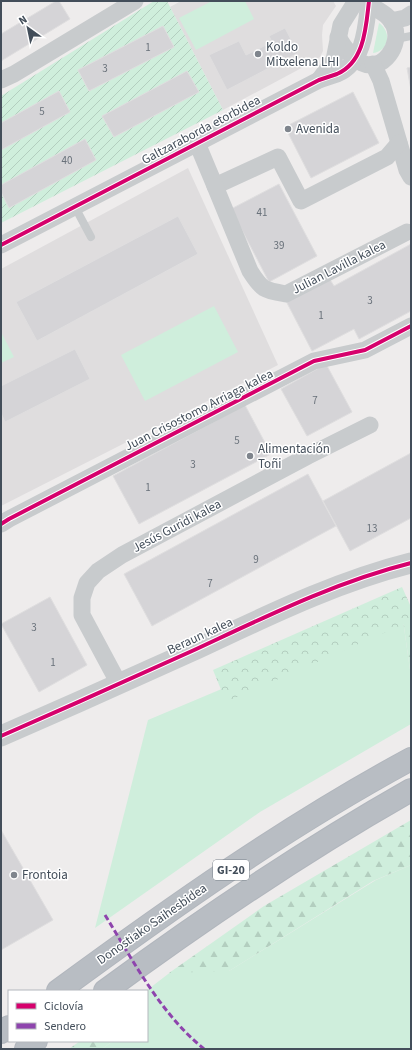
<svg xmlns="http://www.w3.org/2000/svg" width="412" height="1050" viewBox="0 0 412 1050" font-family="'Source Sans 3',sans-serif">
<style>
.education{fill:#dfddde}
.grass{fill:#cfeedc}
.forest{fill:url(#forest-firs)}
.park{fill:url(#park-crowns)}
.garden{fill:url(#garden-furrows)}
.building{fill:#d5d4d7;stroke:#dfdedf}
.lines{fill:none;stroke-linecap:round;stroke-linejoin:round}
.motorway-casing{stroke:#b1b6bd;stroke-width:24}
.service{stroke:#c8cbcd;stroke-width:8}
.minor{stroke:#c8cbcd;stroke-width:17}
.tertiary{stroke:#c8cbcd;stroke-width:21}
.motorway{stroke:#b8bdc3;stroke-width:22}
.quiet{stroke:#8e44ad;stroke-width:3;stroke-dasharray:6 3;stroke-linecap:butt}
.cycleway-casing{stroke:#fff;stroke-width:6}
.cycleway{stroke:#d6006c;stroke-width:4}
.poi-dot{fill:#7f858d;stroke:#fff;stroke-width:1.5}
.labels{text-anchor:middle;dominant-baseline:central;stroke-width:3;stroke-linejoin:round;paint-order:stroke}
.number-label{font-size:11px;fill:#69717a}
.shield{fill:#fff;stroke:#7b838c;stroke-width:1}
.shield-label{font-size:12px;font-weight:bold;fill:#434e5a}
.poi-label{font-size:13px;fill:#434e5a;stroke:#fff;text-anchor:start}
.street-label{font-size:13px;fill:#434e5a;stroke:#fff}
</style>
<defs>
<pattern id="forest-firs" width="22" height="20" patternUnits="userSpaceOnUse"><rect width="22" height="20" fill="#cfeedc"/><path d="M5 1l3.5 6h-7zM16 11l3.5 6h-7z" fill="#b3cebf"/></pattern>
<pattern id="park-crowns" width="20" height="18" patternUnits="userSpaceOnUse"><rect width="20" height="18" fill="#cfeedc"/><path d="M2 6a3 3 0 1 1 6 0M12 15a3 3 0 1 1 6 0" fill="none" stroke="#b3cebf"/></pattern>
<pattern id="garden-furrows" width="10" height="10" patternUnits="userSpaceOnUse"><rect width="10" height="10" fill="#cfeedc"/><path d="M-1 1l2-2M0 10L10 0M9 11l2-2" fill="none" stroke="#b3cebf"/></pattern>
</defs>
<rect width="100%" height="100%" fill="#eeecec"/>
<g class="education">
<path d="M181,1H333L336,6L323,25L322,35L323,51L320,57L309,64L223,110L170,7Z"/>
<path d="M188,168L278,365L1,506V269Z"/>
</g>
<g class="grass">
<path d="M212,1H245L254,19L196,50L179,18Z"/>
<path d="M379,23C392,32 389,51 373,53Z"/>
<path d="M214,306L238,352L145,401L121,355Z"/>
<path d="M1,332L14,357L1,363Z"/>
<path d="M402,613L411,677V724L260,812L95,928L148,720Z"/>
<path d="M411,865V1049H102L113,1041H147V991H146L172,971H229L376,880Z"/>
</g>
<g class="forest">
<path d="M402,613L411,614V677Z"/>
<path d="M411,820V865L373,881L229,971L169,973L264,906Z"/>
<path d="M80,1041H113L102,1049H69Z"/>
</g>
<path class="park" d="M402,587L411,607V621L226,702L213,670Z"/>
<path class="garden" d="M154,1H167L223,110L1,223V96Z"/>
<g class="building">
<path d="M56,1H59L70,19L1,61V34Z"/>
<path d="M163,26L174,47L89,91L78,70Z"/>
<path d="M285,28L298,53L227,90L209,55L239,41L246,55L272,42L269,36Z"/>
<path d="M411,67V90L407,68Z"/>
<path d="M187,71L199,92L114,137L102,116Z"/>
<path d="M59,91L70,112L1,150V123Z"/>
<path d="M353,92L379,143L311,178L285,127Z"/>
<path d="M85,139L96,160L9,208L1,192V185Z"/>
<path d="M279,184L317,256L269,282L231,209Z"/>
<path d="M178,216L198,254L37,341L16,302Z"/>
<path d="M411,244V311L359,339L354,329L312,351L286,301L329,278L334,286Z"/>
<path d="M75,349L90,379L5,422L1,413V386Z"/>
<path d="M326,364L352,412L307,436L281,389Z"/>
<path d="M245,405L271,454L139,524L113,476Z"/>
<path d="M411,453V518L350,551L323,501Z"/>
<path d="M308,474L336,526L152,626L124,574Z"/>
<path d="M50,597L87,665L39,692L1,624Z"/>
<path d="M1,830L53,920L1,950Z"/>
</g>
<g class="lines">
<defs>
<g id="motorway">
<path d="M58,991C171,908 287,826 411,759"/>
<path d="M105,991C203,919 305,850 411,790"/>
<path d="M1,1032L9,1027"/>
<path d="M26,1049L36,1041"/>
</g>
</defs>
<use href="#motorway" class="motorway-casing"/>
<g class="service">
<path d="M396,39L411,36"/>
<path d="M75,207L91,237"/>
</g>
<g class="minor">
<path d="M391,21L405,18L411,14"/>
<path d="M338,37C344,47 351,58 362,63C383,73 402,44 394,26C389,13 374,9 364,1"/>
<path d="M373,64L381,81L407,170L411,177"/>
<path d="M1,80L14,74L135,1"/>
<path d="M319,80L334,60L341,25L356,1"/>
<path d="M197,143L215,186L278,157L301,201L387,157L399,143"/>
<path d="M215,186L250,271C262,290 264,290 286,294L407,232"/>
<path d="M1,245L319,80C325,78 331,76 337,74C365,62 366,26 369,1"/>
<path d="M1,524L9,519L314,361L365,350L411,326"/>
<path d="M119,684L82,615V598L87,583L98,571L122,555L308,456L370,425"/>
</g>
<path class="tertiary" d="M1,736C65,708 128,680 192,651C263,618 335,582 411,563"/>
<use href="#motorway" class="motorway"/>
<path class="quiet" d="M105,915C134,962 160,1013 204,1049"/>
<defs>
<g id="cycleway">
<path d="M1,245L319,80C325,78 331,76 337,74C365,62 366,26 369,1"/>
<path d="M1,524L9,519L314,361L365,350L411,326"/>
<path d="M1,736C65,708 128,680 192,651C263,618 335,582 411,563"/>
</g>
</defs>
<use href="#cycleway" class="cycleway-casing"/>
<use href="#cycleway" class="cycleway"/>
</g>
<g class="poi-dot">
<circle cx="258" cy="54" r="4"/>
<circle cx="288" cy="129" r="4"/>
<circle cx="250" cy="456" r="4"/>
<circle cx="14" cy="875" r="4"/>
</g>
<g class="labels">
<g class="number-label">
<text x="148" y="47">1</text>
<text x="105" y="68">3</text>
<text x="42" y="111">5</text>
<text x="67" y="160">40</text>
<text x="262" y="212">41</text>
<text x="279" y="245">39</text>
<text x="370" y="300">3</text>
<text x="321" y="315">1</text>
<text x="315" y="400">7</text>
<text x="237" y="440">5</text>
<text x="193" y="464">3</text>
<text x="148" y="487">1</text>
<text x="372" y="528">13</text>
<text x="256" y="559">9</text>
<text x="210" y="583">7</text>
<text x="34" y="627">3</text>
<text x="53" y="662">1</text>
</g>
<rect class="shield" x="213" y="860" width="36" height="20" rx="3"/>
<g class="shield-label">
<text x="231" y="870">GI-20</text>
</g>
<g class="poi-label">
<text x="266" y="47">Koldo<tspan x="266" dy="15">Mitxelena LHI</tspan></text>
<text x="296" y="129">Avenida</text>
<text x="258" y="449">Alimentación<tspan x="258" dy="15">Toñi</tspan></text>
<text x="22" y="875">Frontoia</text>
</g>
<g class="street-label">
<text transform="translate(201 130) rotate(-28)">Galtzaraborda etorbidea</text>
<text transform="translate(339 267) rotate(-27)">Julian Lavilla kalea</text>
<text transform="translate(199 410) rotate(-27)">Juan Crisostomo Arriaga kalea</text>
<text transform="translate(177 526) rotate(-28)">Jesús Guridi kalea</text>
<text transform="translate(200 636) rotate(-25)">Beraun kalea</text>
<text transform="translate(152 924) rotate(-35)">Donostiako Saihesbidea</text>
</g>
</g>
<rect width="412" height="1050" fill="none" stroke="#434e5a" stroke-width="4"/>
<rect x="8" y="990" width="140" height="52" fill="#ffffff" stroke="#b4b8bd"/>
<rect x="16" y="1003" width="20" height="6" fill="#d6006c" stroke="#b4b8bd"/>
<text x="44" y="1010" font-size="12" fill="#434e5a">Ciclovía</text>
<rect x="16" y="1023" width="20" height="6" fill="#8e44ad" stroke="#b4b8bd"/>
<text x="44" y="1030" font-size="12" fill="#434e5a">Sendero</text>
<g transform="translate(28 28) rotate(327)" stroke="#ffffff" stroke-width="3" paint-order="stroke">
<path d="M0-3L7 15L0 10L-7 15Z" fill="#434e5a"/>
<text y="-6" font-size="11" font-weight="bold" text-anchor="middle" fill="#434e5a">N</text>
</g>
</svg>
